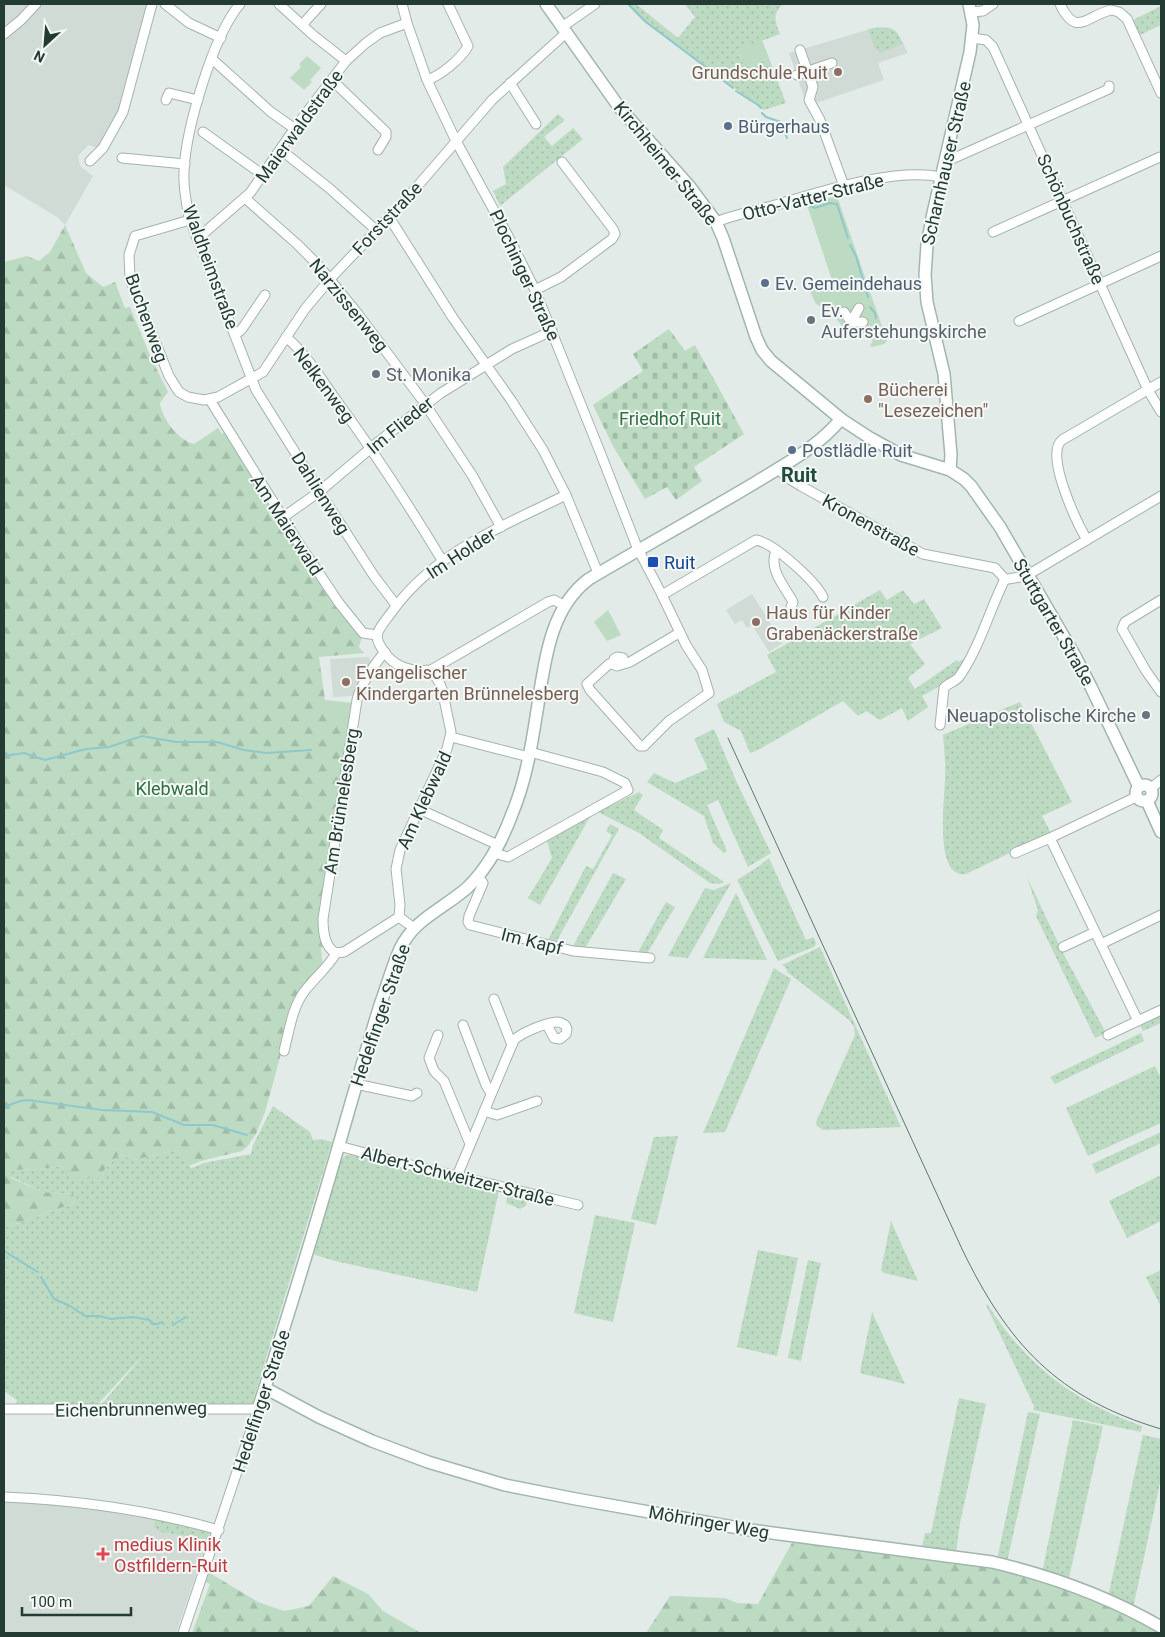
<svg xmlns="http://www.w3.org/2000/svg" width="1165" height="1637" viewBox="0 0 1165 1637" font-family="Roboto,sans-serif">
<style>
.built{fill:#d1dbd5}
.grass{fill:url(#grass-dots)}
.forest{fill:url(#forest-firs)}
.cemetery{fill:url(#cemetery-stones)}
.park{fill:#bddbc2}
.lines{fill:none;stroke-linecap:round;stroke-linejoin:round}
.stream{stroke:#8ec8cd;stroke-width:2}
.street-casing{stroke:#a5b3ad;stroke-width:11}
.secondary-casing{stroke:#a1b6ad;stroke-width:14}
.street{stroke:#fff;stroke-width:9}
.secondary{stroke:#fff;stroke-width:11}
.tram{stroke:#5e776e;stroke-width:1}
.education-dot{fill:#8d6e63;stroke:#f3f8f5;stroke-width:2}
.service-dot{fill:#5c6f8a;stroke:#f3f8f5;stroke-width:2}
.worship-dot{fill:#6b7280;stroke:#f3f8f5;stroke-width:2}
.transit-dot{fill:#1a4fb4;stroke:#f3f8f5;stroke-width:2}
.health-dot{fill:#e0444e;stroke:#f3f8f5;stroke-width:2}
.labels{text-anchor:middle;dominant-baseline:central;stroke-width:4;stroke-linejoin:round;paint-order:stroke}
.education-label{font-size:18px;fill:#785e54;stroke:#f3f8f5;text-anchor:start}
.street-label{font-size:18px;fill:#233b33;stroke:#f3f8f5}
.service-label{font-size:18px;fill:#4e5e75;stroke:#f3f8f5;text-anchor:start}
.worship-label{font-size:18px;fill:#5b616d;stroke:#f3f8f5;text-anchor:start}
.park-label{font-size:18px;fill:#306f44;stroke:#f3f8f5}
.transit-label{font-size:18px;fill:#164399;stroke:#f3f8f5;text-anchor:start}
.health-label{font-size:18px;fill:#be3a42;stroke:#f3f8f5;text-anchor:start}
.quarter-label{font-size:20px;font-weight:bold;fill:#214c3e;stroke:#f3f8f5}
</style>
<defs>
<pattern id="grass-dots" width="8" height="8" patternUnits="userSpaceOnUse" patternTransform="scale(1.25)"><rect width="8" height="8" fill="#bddbc2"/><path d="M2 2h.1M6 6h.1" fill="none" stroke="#a2bda7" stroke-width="1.8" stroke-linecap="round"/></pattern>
<pattern id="forest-firs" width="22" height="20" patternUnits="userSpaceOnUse" patternTransform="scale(1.25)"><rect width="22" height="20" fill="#bddbc2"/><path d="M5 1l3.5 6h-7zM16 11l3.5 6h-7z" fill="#a2bda7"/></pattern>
<pattern id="cemetery-stones" width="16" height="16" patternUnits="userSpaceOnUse" patternTransform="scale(1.25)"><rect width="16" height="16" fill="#bddbc2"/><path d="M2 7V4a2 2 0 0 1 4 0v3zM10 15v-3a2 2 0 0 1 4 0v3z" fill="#a2bda7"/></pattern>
</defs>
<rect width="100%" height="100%" fill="#e2ebe7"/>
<g class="built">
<path d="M4,4H147L118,115L100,146L95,147L88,145L78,156L80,166L93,176L65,225L57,217L4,185Z"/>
<path d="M884,27L891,28L897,32L908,53L878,63L884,80L807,106L789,53L874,28Z"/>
<path d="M752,594L783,643L769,652L752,625L747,628L742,620L735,624L726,610Z"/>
<path d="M368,657L371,661L354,696L333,697L330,659Z"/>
<path d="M4,1501L52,1504L130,1513L155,1519L160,1532L208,1540L176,1633H4Z"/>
</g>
<g class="grass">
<path d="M627,4H636L678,38L695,17L685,4H783C772,15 775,20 780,34L737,50L745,67L769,58L786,103L764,110L643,21Z"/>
<path d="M1161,6V25L1140,35L1133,20Z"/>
<path d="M874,28C892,27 895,28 903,44L879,53L876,47L875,48L868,29Z"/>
<path d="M558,114L565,120L544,137L552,146L573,128L583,139L500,206L493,191L506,184L503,167Z"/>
<path d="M880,590L887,600L903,590L914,604L924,599L942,628L910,644L925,664L908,678L915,689L957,660L959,662L965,658L954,678L922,696L928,707L908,721L902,708L880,720L866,711L858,716L843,701L760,749L750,753L741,731L724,722L717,704L776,672L767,655Z"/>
<path d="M1020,702L1072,802L1042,816L1051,833L966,874C933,880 945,797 945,778C946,764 944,749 943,735Z"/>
<path d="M714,729L737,783L771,853L748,867L718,800L707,805L727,851L724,853L713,843L704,816L647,782L654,773L675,783L708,769L694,739Z"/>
<path d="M639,792L643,795L634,810L663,830L659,838L724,882L719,884L710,883L639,833L598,812Z"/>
<path d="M591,815L540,905L528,898L552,858L547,841Z"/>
<path d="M610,824L619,829L555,944L547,942L586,866L593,869L612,835L606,831Z"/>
<path d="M769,858L806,940L814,937L816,944L814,947L778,961L737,880L759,866Z"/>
<path d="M613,873L626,879L584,950L572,948Z"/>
<path d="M1027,877L1062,951L1106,1033L1095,1038L1036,916L1038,910Z"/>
<path d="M731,883L688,958L668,956L705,888L714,890Z"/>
<path d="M736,893L767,960L703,958Z"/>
<path d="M666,902L675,907L646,955L637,954Z"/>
<path d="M820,947L901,1127L823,1130L817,1126L816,1122L855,1035L854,1027L849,1020L787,972V969L782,965Z"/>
<path d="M774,968L791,979L725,1132L703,1133Z"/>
<path d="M1161,1013V1023L1143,1031L1139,1023Z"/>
<path d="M1141,1033L1144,1041L1055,1084L1050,1077Z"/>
<path d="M1155,1066L1161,1078V1123L1088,1156L1066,1108Z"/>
<path d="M273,1106L310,1132L313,1140L321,1139L332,1142L252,1404L103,1406L102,1404L145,1353L96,1406H15L17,1400L4,1391V1228L75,1203L73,1194L43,1192L11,1177L10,1170L40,1169L63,1166L103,1177L104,1170L120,1154L134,1160L177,1150L191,1168L204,1163L251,1154L253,1145Z"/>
<path d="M1161,1132V1143L1096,1174L1092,1164Z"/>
<path d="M678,1136L656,1225L631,1219L654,1137Z"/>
<path d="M346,1155H352L499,1190L477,1292L335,1261L315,1255L314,1253L341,1160Z"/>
<path d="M1161,1175V1221L1127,1238L1109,1201Z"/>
<path d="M508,1193L527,1198L526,1206L520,1209L506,1203Z"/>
<path d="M595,1215L635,1223L613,1322L574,1313Z"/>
<path d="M891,1221L918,1281L884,1273L881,1270Z"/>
<path d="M758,1250L798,1258L777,1356L737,1347Z"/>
<path d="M808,1260L821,1263L801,1361L788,1358Z"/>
<path d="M1161,1270V1307L1146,1277Z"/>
<path d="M987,1304C1026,1365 1075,1402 1142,1426L1141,1432L1033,1410L1034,1406L986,1305Z"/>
<path d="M872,1312L905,1384L863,1374L860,1372Z"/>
<path d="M959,1398L986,1404L960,1523L956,1552L922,1548L925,1533H931Z"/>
<path d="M1028,1412L1040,1414L1007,1562L997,1560Z"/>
<path d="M1073,1420L1103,1426L1068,1582L1042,1573Z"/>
<path d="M1143,1435L1161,1439V1478L1133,1608L1108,1597Z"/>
<path d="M155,1519L209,1531L210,1533L208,1540L160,1532L154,1527Z"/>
</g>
<g class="forest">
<path d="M65,225L86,273L103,287L115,282L125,308L130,307L151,358L168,392L160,403C162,419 178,440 194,444L218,428L222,434L227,432L362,636L359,647L364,653L319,657L325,700L349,726L320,919L325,946L321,948C322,955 321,960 324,967L292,1014L265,1112L257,1132L248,1146L242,1151L201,1161L189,1166L177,1150L134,1160L120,1154L104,1170L103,1178H74L63,1166L40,1169L11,1170V1178L43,1192L73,1194L75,1203L4,1228V262L27,256L39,261L50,252Z"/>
<path d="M793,1541C833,1546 873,1551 913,1556C943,1559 974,1562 1003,1570C1057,1583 1114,1604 1161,1633H646L670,1596L725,1598L737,1603L758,1604Z"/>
<path d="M208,1572L258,1602L284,1611L309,1606L333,1576L368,1594L383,1611L421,1633H192L210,1584L205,1582Z"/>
</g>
<path class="cemetery" d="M669,329L685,351L695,345L744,434L694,467L702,481L676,500L667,487L645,499L613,446L593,405L643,371L633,354Z"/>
<g class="park">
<path d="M762,40L769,58L745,67L737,50Z"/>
<path d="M307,56L321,68L310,80L312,82L304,90L290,78L301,67L299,64Z"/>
<path d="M833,197L838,199L887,341L884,344L872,347L870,346L873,341L845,321L842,326L831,312L816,304L810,291L833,283L807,205Z"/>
<path d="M608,610L621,635L607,641L594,622Z"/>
<path d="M325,700L353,703L349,726L327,723Z"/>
</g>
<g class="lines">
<g class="stream">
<path d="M628,4L646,22L707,68"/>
<path d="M712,72L733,88"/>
<path d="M736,91L758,105L761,108"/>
<path d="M762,113L766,117L781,122L787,138"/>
<path d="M811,206L815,208L830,203L837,204L848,238"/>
<path d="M850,245L856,256L868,297"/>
<path d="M870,307L875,313L876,318"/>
<path d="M4,756L24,753L45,760L86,749L109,747L142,736L176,742H217L244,750L266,753L311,750"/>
<path d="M4,1107L20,1101L28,1100L102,1110L152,1112L184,1125H213L247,1135"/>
<path d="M4,1251L38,1272"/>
<path d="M41,1277L54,1299L70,1306L85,1316H99L111,1319L132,1317L150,1320L152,1324H158L161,1322L164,1324"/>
<path d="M173,1325L186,1317"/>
</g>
<defs>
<g id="street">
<path d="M165,4L189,23L221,38"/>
<path d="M240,4C213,36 186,128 184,171C183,186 186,202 189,217L256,390L323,497L374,576L396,605"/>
<path d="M279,4L313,35L346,61"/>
<path d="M402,4L407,23L427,80L456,141L508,236L535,290L600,452L637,547L662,595L686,645L702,670L709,693L669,721L644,746H640L590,690L587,684L609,664H612L617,666L630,662L679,633"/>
<path d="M1060,4C1076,38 1086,16 1111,10L1119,12L1127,19L1161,93"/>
<path d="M971,12L983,11L993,4"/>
<path d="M302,25L321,4"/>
<path d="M562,27L595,4"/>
<path d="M4,34L21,20L36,4"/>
<path d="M972,38L986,40L993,47L1148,390L1161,412"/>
<path d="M800,50L813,87L809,100L820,120L844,186"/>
<path d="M212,59L271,112L295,129"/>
<path d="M797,75L832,63"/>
<path d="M332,80L386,132V137L378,150"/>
<path d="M427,80C440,76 461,59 468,46L448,4"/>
<path d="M510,83L536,124"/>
<path d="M166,100L169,93L198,100"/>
<path d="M203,132L263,175"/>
<path d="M281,150L329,188L376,230"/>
<path d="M122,158L185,164"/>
<path d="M946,159H952L1109,89V86"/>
<path d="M90,161L103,148L123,112L152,4"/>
<path d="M246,199L297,244L319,266L358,314L423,401L472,475L501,527"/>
<path d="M389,217L453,318L511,400L543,450L566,495L598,573"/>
<path d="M190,220L135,236L129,255L130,279L169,376L179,392L188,397L204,400L218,397L263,372L305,309L330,279L408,197L492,100L566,33"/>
<path d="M716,222C736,214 758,210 779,204C824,191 896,167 941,177"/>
<path d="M993,232L1160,157"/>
<path d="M197,239L250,193L297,125L346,61L366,43L380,33L407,23"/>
<path d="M535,290L561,277L612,239L615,234L613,229L562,162"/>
<path d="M844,312L851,322H863"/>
<path d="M1019,321L1161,256"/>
<path d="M851,322L859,308"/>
<path d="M235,335L242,329L265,295"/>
<path d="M286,337C305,353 320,377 334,397C373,450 408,504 442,560"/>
<path d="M210,400L298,542L339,603L363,633L377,635"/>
<path d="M778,468L786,477L801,486L923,554L995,568L1005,579H1008L1020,577L1031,573L1161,496"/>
<path d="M282,518L319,492L378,442L441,393L512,349L552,331"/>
<path d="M1087,540C1077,523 1044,454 1062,440L1161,382"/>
<path d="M776,551C768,569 785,587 793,602L791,607"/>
<path d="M662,595L756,540C774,543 815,581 823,597"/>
<path d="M1161,600L1125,622L1122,629L1146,671L1161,692"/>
<path d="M377,635C379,627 386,620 391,613C434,552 501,527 566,495"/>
<path d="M377,635C377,643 381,647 385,653C396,668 413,672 431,670L548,602L554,600L565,606"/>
<path d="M613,664L614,659L617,657L623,658L624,663"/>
<path d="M940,725L944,688C948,683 955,682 959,677C980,647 989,611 1005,579"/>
<path d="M451,737L529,757"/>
<path d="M1150,789L1161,780"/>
<path d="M419,809L498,845"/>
<path d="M1050,838L1138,1021"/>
<path d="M494,853L508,857L628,790L625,783L603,772L530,752"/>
<path d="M1015,853L1050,838L1136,797"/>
<path d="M478,876L483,883L469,916L468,922L470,925L573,951L650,958"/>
<path d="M414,928L399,917L400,905L396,869L400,850L447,749L451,732L442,689L439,682L431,670"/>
<path d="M1101,944L1161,915"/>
<path d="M1063,947L1095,932"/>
<path d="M336,953C324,947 323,931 323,919L357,700C360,686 375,663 385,652"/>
<path d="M336,953L344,952L399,917"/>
<path d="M494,999L512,1045"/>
<path d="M463,1025L486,1085L491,1093"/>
<path d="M438,1035L429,1058L434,1071L444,1081L470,1144"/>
<path d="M1108,1035L1161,1010"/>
<path d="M284,1051C289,1032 292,1008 304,992C314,978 328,968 336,953"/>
<path d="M356,1084L412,1096L417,1093"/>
<path d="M484,1111L497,1115L537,1101"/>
<path d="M339,1146L394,1161L578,1205"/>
<path d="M457,1176L514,1040C521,1033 547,1022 557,1022C561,1022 562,1023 565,1025L567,1029L566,1034L560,1039L554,1038L547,1025"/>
<path d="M4,1409H258L183,1633"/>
<path d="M4,1497C76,1500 149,1510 219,1530"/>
</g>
<g id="secondary">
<path d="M546,4L619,107L690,187L716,222L723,238L756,337L762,350L771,361L841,419L870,438L901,455L950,470L964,479L971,486L1000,527L1075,656L1091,687L1139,787"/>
<path d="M950,470L951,455L944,374L927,302L925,275L927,245L933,213L970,52L973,25L969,4"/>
<circle cx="1144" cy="793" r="8"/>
<path d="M1147,801L1161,832"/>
<path d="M265,1388L319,1417L372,1441L428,1462L505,1485L576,1499L750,1530L992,1562C1051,1576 1109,1597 1161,1627"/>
<path d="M258,1409C287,1320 314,1231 340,1141C353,1096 366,1050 380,1005C387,986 392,967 400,949C414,919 443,909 467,888C488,868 502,841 512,814C525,783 531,749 536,717C544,670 547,610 589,579C643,547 699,516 753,484C784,465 818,447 841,419"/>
</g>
</defs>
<use href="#street" class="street-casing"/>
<use href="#secondary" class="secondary-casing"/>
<use href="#street" class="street"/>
<use href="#secondary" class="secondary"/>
<path class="tram" d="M728,738L962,1249C1008,1344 1057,1398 1161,1429"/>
</g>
<g class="education-dot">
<circle cx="838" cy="72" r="5"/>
<circle cx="868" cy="399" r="5"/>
<circle cx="756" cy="622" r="5"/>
<circle cx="346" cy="682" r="5"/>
</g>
<g class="service-dot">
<circle cx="728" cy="126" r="5"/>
<circle cx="765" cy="283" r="5"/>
<circle cx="792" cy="450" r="5"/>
</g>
<g class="worship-dot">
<circle cx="811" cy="320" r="5"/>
<circle cx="376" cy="374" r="5"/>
<circle cx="1146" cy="715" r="5"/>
</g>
<rect class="transit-dot" x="647" y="556" width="12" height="12" rx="2.5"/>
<path class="health-dot" d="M100.5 1546.5h5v5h5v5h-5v5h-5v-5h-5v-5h5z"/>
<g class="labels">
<g class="education-label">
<text x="828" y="72" text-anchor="end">Grundschule Ruit</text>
<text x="878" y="389">Bücherei<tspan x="878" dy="21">"Lesezeichen"</tspan></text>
<text x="766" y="612">Haus für Kinder<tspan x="766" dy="21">Grabenäckerstraße</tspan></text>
<text x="356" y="672">Evangelischer<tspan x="356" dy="21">Kindergarten Brünnelesberg</tspan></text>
</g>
<g class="street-label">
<text transform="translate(299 126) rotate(-54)">Maierwaldstraße</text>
<text transform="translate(666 163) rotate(51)">Kirchheimer Straße</text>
<text transform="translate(946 163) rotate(-77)">Scharnhauser Straße</text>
<text transform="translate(813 197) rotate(-14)">Otto-Vatter-Straße</text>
<text transform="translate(387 218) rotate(-47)">Forststraße</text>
<text transform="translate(1071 219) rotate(66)">Schönbuchstraße</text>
<text transform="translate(211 267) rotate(70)">Waldheimstraße</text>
<text transform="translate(525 275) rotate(65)">Plochinger Straße</text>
<text transform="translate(349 305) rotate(51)">Narzissenweg</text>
<text transform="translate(147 318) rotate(70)">Buchenweg</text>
<text transform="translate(324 385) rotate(53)">Nelkenweg</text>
<text transform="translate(400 425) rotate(-39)">Im Flieder</text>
<text transform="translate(321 493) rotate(58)">Dahlienweg</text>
<text transform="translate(287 525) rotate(57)">Am Maierwald</text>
<text transform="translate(871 525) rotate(29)">Kronenstraße</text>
<text transform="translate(461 553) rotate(-33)">Im Holder</text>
<text transform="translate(1054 622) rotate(60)">Stuttgarter Straße</text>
<text transform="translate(424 800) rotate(-65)">Am Klebwald</text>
<text transform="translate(341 801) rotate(-81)">Am Brünnelesberg</text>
<text transform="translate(532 941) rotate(14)">Im Kapf</text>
<text transform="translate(380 1015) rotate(-71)">Hedelfinger Straße</text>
<text transform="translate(458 1176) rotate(14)">Albert-Schweitzer-Straße</text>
<text transform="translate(261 1401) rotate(-72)">Hedelfinger Straße</text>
<text transform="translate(131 1409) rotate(-1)">Eichenbrunnenweg</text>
<text transform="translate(709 1522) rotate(10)">Möhringer Weg</text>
</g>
<g class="service-label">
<text x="738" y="126">Bürgerhaus</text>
<text x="775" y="283">Ev. Gemeindehaus</text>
<text x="802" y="450">Postlädle Ruit</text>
</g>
<g class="worship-label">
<text x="821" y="310">Ev.<tspan x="821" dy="21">Auferstehungskirche</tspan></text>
<text x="386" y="374">St. Monika</text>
<text x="1136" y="715" text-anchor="end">Neuapostolische Kirche</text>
</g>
<g class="park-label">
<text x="670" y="418">Friedhof Ruit</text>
<text x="172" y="788">Klebwald</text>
</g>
<g class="transit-label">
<text x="664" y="562">Ruit</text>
</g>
<g class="health-label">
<text x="114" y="1544">medius Klinik<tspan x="114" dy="21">Ostfildern-Ruit</tspan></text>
</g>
<g class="quarter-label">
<text x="799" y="475">Ruit</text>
</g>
</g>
<rect width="1165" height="1637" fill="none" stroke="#233b33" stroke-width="10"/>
<g transform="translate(45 45) rotate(206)" stroke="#f3f8f5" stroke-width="4" paint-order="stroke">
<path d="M0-4L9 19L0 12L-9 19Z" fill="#233b33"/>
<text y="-8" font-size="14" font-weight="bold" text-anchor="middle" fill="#233b33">N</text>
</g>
<path d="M22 1607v8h109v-8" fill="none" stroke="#233b33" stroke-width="2.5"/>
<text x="30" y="1607" font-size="15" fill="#233b33" stroke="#f3f8f5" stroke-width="4" paint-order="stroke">100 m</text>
</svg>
